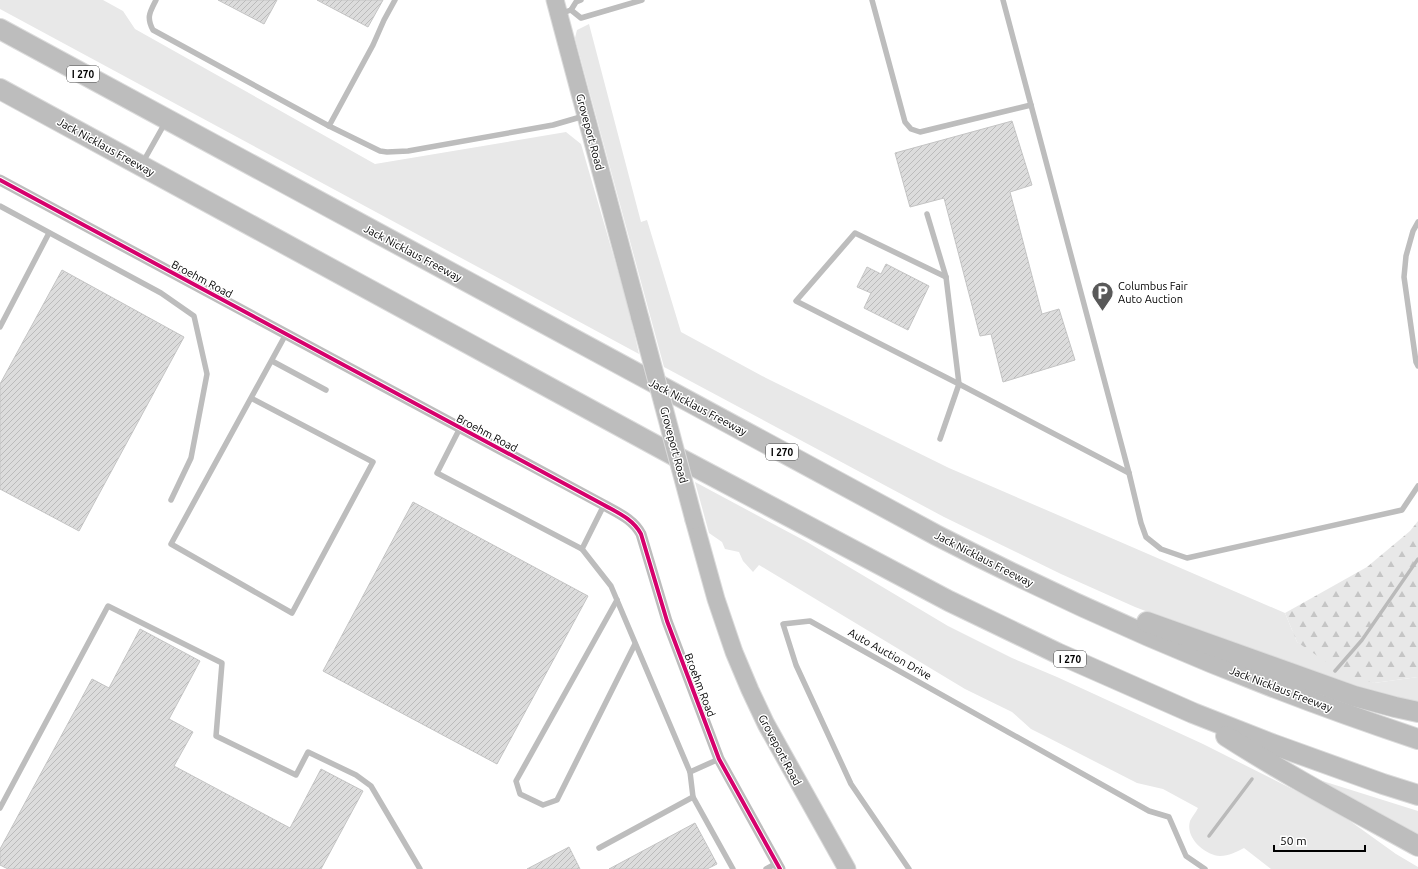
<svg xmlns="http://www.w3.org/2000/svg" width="1418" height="869" viewBox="0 0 1418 869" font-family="Ubuntu,sans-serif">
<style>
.green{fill:#e8e8e8}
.forest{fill:url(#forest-firs)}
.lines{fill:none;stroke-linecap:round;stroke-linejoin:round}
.stream{stroke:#bababa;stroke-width:3.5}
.building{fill:url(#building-hatch);stroke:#c4c4c4}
.primary-casing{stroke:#dbdbdb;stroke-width:19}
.motorway-casing{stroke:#dbdbdb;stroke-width:22}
.service{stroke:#bdbdbd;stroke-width:5.5}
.minor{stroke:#bdbdbd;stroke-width:11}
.primary{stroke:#bdbdbd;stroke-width:17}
.motorway{stroke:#bdbdbd;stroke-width:20}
.primary-bridge-casing{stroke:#dbdbdb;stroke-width:19;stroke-linecap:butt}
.primary-bridge{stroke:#bdbdbd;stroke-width:17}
.cycleway-casing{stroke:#fff;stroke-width:6}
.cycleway{stroke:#d6006c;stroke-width:4}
.labels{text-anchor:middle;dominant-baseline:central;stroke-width:3;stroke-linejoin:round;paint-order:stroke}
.shield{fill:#fff;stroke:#4c4c4c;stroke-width:1}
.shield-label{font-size:10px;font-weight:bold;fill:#000}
.street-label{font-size:11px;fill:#000;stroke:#fff}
.poi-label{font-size:11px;fill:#000;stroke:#fff;text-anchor:start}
</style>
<defs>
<pattern id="forest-firs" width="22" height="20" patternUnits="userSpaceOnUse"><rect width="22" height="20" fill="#e8e8e8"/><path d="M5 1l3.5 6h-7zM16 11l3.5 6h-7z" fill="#c5c5c5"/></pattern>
<pattern id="building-hatch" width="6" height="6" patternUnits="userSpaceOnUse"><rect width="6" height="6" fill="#dcdcdc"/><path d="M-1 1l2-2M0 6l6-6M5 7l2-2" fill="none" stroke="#bbb"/></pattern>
</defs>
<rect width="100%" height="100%" fill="#fff"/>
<g class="green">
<path d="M0,0H103L123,11L135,29L375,164L566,132L581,144L628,306L639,354L0,9Z"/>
<path d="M589,24L641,222L647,220L681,332L766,378L949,468L1285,613L1297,642L1374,683L1418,677V705L1390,699L1285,664L1135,607L1061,574L944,517L664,367L575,38L577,30Z"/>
<path d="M695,482L807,542L948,626L1012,658L1057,677L1203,744L1324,805L1350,821L1396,854L1418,867V869H1271L1244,848C1236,852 1229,856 1220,856C1205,855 1185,838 1190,821C1192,817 1196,812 1198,808L1163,789L1137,783L1043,735L1031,729L1012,712L965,689L759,565L753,572L743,561L739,552L725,549L722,542L709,533Z"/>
<path d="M1313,778L1418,811V836Z"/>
</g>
<path class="forest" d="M1418,521V677L1374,683L1347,676L1297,642L1285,613L1367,567L1410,531Z"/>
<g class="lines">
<g class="stream">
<path d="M1335,671L1362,640L1418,559"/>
<path d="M1209,836L1252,779"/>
</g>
</g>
<g class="building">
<path d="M218,0H277L264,24Z"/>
<path d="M317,0H383L368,27Z"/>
<path d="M1012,121L1032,185L1010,192L1042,314L1059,309L1075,360L1003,382L991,334L980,336L944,198L910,207L895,153Z"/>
<path d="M886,264L929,286L908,330L864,308L871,293L857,287L867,267L881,274Z"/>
<path d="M62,270L184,337L79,531L0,489V384Z"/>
<path d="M413,502L588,596L497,764L323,671Z"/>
<path d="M140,629L200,661L169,719L193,732L174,766L290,828L321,769L363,791L321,869H8L0,865V849L92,679L109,688Z"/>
<path d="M695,823L717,864L707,869H609Z"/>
<path d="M569,847L580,869H527Z"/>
</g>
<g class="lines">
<defs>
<g id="primary">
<path d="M555,0L640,318"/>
<path d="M694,520L716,599L734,652L750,690L766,724L847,869"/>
</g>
<g id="motorway">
<path d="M0,29L936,535C1091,615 1252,684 1418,739"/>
<path d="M0,89L677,457L949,601L1057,653L1193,713L1272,744L1383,784L1418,795"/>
<path d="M1147,622L1354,696L1395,707L1418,712"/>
<path d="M1226,736C1288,776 1353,810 1418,846"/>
</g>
</defs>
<use href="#primary" class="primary-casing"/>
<use href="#motorway" class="motorway-casing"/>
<g class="service">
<path d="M156,0C150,12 146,17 153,30L329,126"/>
<path d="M395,0L384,20L373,45L329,126L380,151L387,152L408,151L553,125L584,116"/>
<path d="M872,0L905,122L911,129L920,132L1031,105"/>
<path d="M1003,0L1129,473L1141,523L1146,537L1161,549L1187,558L1402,510L1418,486"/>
<path d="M571,10L581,18L642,0"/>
<path d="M559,14L571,10L576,2L581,0"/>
<path d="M143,162L165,123"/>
<path d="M0,206L161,293L194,316L207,374L191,458L171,500"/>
<path d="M927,214L946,277L959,384L940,439"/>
<path d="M1418,222L1413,231L1406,256L1404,277L1416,362L1418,366"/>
<path d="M946,277L855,233L796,301L959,384L1129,473"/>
<path d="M0,327L49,233"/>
<path d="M272,361L326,390"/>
<path d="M251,398L373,462L292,613L171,544C210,474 248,404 286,334"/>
<path d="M460,428L437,473L582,549L611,586L690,772L693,797L733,869"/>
<path d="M582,549L604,505"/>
<path d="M617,600L516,781L520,794L543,805L557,800L635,644"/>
<path d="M690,772L719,759"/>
<path d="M0,808L108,606L222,663L216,736L296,775L308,752L356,775L371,786L420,869"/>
<path d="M599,848L693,797"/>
<path d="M766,869L777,863"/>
<path d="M909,869L851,784L796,665L783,624L810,621L1149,811L1169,817L1186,856L1205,869"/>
</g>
<path class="minor" d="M0,180L604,505C618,513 633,519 641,534L667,621L719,759L780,869"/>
<use href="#primary" class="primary"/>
<use href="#motorway" class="motorway"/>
<defs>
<path id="primary-bridge" d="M640,318L694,520"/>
</defs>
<use href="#primary-bridge" class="primary-bridge-casing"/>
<use href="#primary-bridge" class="primary-bridge"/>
<defs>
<path id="cycleway" d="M0,180L604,505C618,513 633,519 641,534L667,621L719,759L780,869"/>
</defs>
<use href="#cycleway" class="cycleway-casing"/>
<use href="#cycleway" class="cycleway"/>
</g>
<defs>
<symbol id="parking-pin" viewBox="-11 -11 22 30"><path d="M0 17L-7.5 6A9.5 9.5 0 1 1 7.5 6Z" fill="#595959" stroke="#fff"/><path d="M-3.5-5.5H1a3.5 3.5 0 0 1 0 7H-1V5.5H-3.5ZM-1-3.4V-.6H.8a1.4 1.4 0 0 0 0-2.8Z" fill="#fff"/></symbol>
</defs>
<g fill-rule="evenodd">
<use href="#parking-pin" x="1090" y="280" width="25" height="34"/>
</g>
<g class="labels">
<g class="shield">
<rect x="67" y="66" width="32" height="16" rx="3"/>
<rect x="766" y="444" width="32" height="16" rx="3"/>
<rect x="1054" y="651" width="32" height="16" rx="3"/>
</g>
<g class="shield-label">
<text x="83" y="74">I 270</text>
<text x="782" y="452">I 270</text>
<text x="1070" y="659">I 270</text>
</g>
<g class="street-label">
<text transform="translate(590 132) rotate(75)">Groveport Road</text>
<text transform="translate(106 147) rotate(29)">Jack Nicklaus Freeway</text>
<text transform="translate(413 253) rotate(28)">Jack Nicklaus Freeway</text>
<text transform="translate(202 279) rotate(28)">Broehm Road</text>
<text transform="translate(698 407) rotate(28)">Jack Nicklaus Freeway</text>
<text transform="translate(487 433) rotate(28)">Broehm Road</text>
<text transform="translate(674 445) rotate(75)">Groveport Road</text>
<text transform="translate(984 559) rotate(27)">Jack Nicklaus Freeway</text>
<text transform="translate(890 654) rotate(29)">Auto Auction Drive</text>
<text transform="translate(700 685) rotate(69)">Broehm Road</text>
<text transform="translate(1281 689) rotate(21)">Jack Nicklaus Freeway</text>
<text transform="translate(780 750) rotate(62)">Groveport Road</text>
</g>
<g class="poi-label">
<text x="1118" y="286">Columbus Fair<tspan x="1118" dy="13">Auto Auction</tspan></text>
</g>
</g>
<path d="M1274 845v6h91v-6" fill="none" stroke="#000000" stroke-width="2"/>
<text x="1280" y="845" font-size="12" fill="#000000" stroke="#ffffff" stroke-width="3" paint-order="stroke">50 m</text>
</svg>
